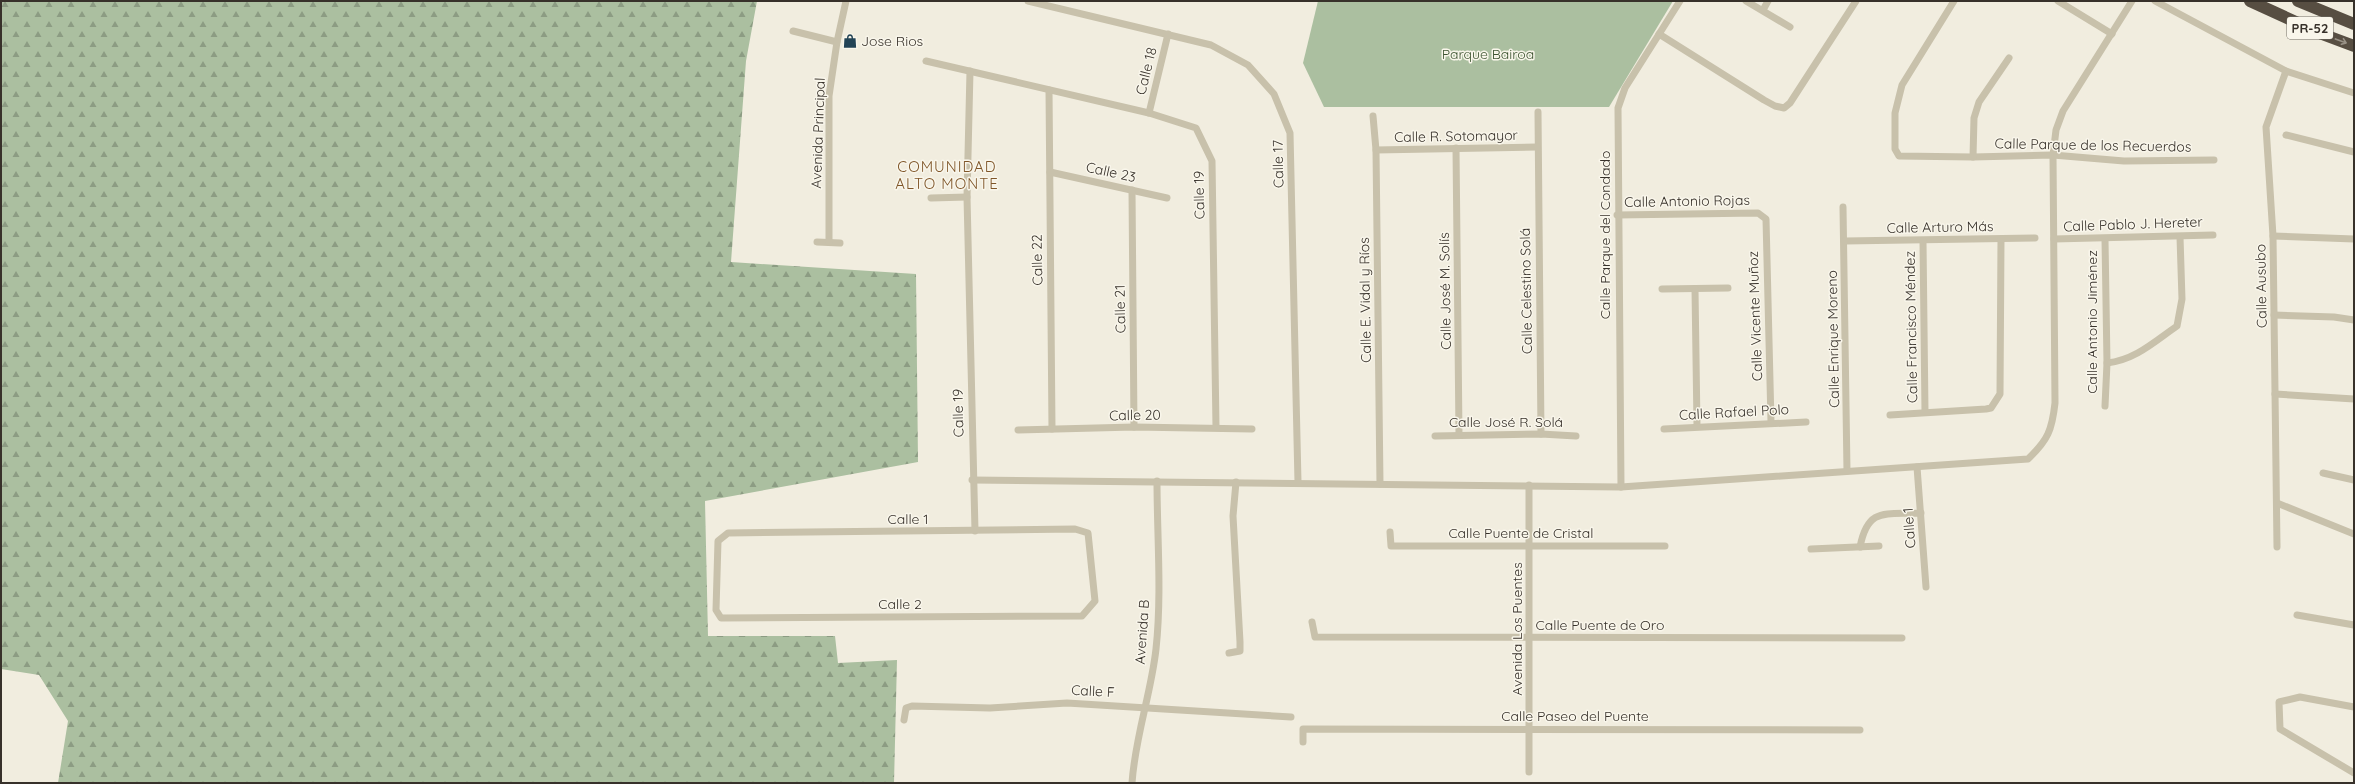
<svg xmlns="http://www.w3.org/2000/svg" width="2355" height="784" viewBox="0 0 2355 784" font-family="Quicksand,sans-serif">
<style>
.forest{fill:url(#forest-firs)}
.park{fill:#abbfa0}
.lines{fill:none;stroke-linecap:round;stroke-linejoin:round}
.minor{stroke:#c8c1ab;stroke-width:7}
.motorway{stroke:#574e42;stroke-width:12}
.oneway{stroke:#989186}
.labels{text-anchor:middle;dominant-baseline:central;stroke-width:3;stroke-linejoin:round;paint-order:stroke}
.shield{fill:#f9f6eb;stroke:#716c64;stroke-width:1}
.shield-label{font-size:13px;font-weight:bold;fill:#37312a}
.poi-label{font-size:14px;fill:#37312a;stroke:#f9f6eb;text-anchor:start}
.park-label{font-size:14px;fill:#3c5330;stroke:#f9f6eb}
.street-label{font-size:14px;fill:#37312a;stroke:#f9f6eb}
.neighbourhood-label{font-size:15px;letter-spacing:1px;fill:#7f5629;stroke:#f9f6eb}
</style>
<defs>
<pattern id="forest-firs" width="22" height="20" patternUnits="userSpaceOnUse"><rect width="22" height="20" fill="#abbfa0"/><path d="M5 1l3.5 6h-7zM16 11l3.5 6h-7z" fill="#8c9c83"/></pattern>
</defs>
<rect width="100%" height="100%" fill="#f1eddf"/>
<path class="forest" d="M1,1H757L746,61L731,262L916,274L918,462L705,501L708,636H835L838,663L897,660L894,783H58L68,721L39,675L1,669Z"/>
<path class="park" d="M1318,1H1673L1609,107H1324L1303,63Z"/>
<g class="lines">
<g class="minor">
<path d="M1028,1L1211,45L1248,65L1274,94L1290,133L1298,482"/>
<path d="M1746,1L1790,27"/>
<path d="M1954,1L1902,85L1895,113V149L1899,156L1973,157L2053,155L2124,161L2214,160"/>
<path d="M2058,1L2112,34"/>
<path d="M2155,1L2286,71L2354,93"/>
<path d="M1763,10L1768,1"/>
<path d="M793,31L837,42"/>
<path d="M1659,34L1764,100L1775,106L1784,108L1790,103L1856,1"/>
<path d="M926,61L1149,113L1196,128L1212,161L1216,427"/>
<path d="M970,71L967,197L975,531"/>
<path d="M1049,90L1052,429"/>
<path d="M1538,112L1541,434"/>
<path d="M1149,113L1168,34"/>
<path d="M1373,116L1376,150L1380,484"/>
<path d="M2286,135L2354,152"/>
<path d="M1456,148L1459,434"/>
<path d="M1376,150L1537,147"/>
<path d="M1973,157L1974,118L1979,102L2009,58"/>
<path d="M1050,172L1167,198"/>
<path d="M1132,190L1134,427"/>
<path d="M931,198L967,197"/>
<path d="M1843,207L1847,471"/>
<path d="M1617,215L1758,213L1766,219L1771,422"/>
<path d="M2273,236L2354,239"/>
<path d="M2054,239L2213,235"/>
<path d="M2105,239L2107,363L2105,406"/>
<path d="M1845,241L2035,238"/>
<path d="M1923,241L1925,412"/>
<path d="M817,242L840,243"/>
<path d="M829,242V96L837,42L846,1"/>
<path d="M1662,289L1728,288"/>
<path d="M1695,289L1697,426"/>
<path d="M2274,315L2334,317L2354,320"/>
<path d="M2107,363C2135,360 2154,342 2177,326L2182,299L2180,237"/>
<path d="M2275,394L2354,399"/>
<path d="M1890,415L1986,409L1991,408L2000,394L2001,239"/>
<path d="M1664,429L1806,422"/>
<path d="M1018,430L1134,427L1252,429"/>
<path d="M1435,436L1541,434L1576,436"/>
<path d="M1917,467L1926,587"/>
<path d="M2323,473L2354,480"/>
<path d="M972,480L1621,487L2028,459C2048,440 2052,430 2055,403L2053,155L2056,130L2063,111L2132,1"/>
<path d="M1621,487L1618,108L1625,88L1680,1"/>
<path d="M2277,503L2354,534"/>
<path d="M1075,529L1088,533L1095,601L1082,616L721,618L716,610L718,541L728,533Z"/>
<path d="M1390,532L1391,546H1665"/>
<path d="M1860,547C1868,506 1886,515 1921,513"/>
<path d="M2277,547L2273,236L2266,127L2286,71"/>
<path d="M1811,549L1879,546"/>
<path d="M2297,615L2354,625"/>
<path d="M1312,622L1315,637L1902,638"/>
<path d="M1229,653L1240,651V642L1233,516L1236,482"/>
<path d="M2354,707L2300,697L2279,702L2280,729L2354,773"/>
<path d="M904,720L906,708L912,706L990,708L1067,703L1291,717"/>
<path d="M1303,742V729L1860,730"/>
<path d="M1529,772V485"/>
<path d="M1132,783C1135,737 1151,694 1156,649C1162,594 1157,536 1157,481"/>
</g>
<g class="motorway">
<path d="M2250,1L2322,34L2354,46"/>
<path d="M2298,1L2354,24"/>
</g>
</g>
<defs><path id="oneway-shaft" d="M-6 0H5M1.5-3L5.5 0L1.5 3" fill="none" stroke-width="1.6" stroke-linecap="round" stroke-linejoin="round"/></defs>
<use class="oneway" href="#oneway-shaft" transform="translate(2341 41) rotate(20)"/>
<defs>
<symbol id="shop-bare" viewBox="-9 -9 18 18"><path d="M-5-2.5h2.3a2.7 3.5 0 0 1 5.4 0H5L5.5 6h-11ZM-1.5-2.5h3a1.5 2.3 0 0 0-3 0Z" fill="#224355" stroke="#f9f6eb" stroke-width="2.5" paint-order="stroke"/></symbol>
</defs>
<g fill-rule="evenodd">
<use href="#shop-bare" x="840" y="31" width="20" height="20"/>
</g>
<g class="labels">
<rect class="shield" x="2287" y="17" width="46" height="22" rx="3"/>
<g class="shield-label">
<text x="2310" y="28">PR-52</text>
</g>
<g class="poi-label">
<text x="861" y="41">Jose Rios</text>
</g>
<g class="park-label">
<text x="1488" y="54">Parque Bairoa</text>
</g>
<g class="street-label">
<text transform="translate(1146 71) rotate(-76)">Calle 18</text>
<text transform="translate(818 133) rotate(-88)">Avenida Principal</text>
<text transform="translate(1456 136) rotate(-1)">Calle R. Sotomayor</text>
<text transform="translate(2093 145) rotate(1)">Calle Parque de los Recuerdos</text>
<text transform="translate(1278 164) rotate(-91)">Calle 17</text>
<text transform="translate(1111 172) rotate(12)">Calle 23</text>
<text transform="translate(1199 195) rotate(-91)">Calle 19</text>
<text transform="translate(1687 201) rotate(-1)">Calle Antonio Rojas</text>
<text transform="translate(2133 224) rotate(-2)">Calle Pablo J. Hereter</text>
<text transform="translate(1940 227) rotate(-1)">Calle Arturo Más</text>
<text transform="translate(1605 235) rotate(-90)">Calle Parque del Condado</text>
<text transform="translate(1037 260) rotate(-91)">Calle 22</text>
<text transform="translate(2261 286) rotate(-91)">Calle Ausubo</text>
<text transform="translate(1445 291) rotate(-91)">Calle José M. Solís</text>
<text transform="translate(1526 291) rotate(-91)">Calle Celestino Solá</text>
<text transform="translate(1365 300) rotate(-91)">Calle E. Vidal y Ríos</text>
<text transform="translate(1120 309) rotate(-91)">Calle 21</text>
<text transform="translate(1755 316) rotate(-92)">Calle Vicente Muñoz</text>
<text transform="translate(2092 322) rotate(-90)">Calle Antonio Jiménez</text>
<text transform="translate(1911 327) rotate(-91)">Calle Francisco Méndez</text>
<text transform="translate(1833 339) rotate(-91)">Calle Enrique Moreno</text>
<text transform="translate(1734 412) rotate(-3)">Calle Rafael Polo</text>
<text transform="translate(958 413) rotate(-91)">Calle 19</text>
<text transform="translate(1135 415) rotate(-1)">Calle 20</text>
<text x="1506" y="422">Calle José R. Solá</text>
<text x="908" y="519">Calle 1</text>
<text transform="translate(1909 528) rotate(-94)">Calle 1</text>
<text x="1521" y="533">Calle Puente de Cristal</text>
<text x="900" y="604">Calle 2</text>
<text x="1600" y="625">Calle Puente de Oro</text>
<text transform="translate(1517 629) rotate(-90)">Avenida Los Puentes</text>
<text transform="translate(1142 632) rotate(-86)">Avenida B</text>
<text transform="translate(1093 691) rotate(3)">Calle F</text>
<text x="1575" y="716">Calle Paseo del Puente</text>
</g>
<g class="neighbourhood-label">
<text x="947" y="166">COMUNIDAD<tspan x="947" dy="17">ALTO MONTE</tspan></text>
</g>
</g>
<rect width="2355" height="784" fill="none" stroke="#37312a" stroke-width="4"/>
</svg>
